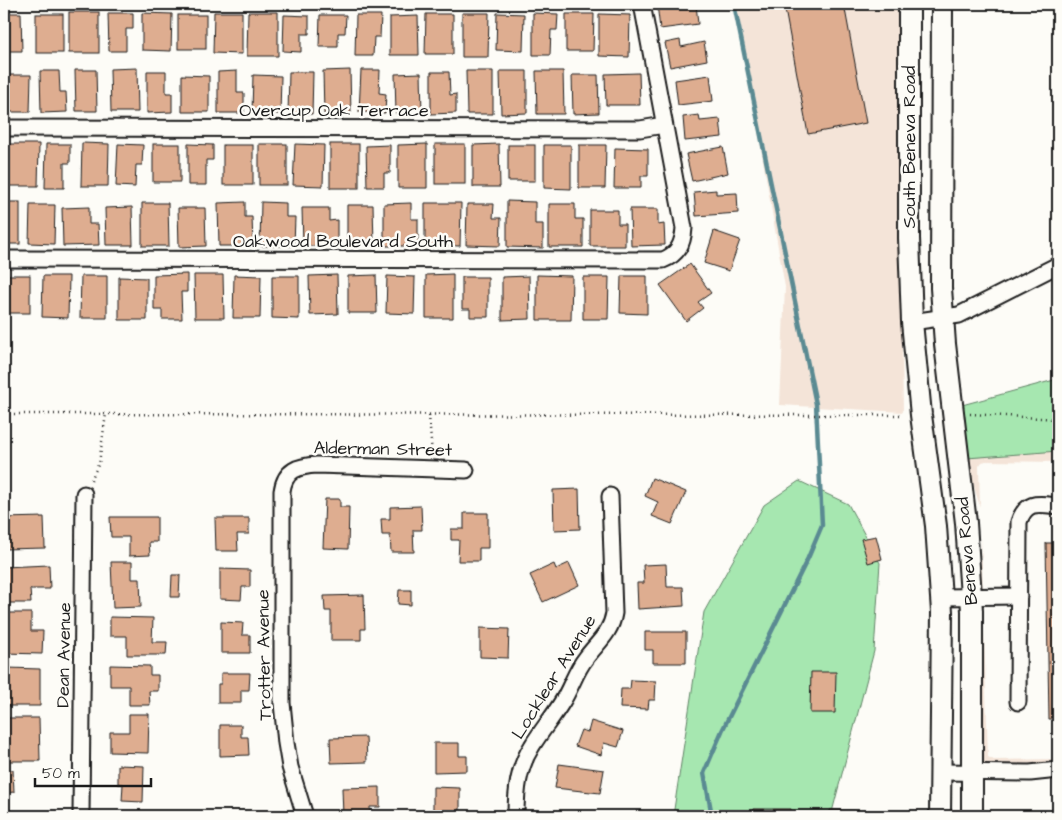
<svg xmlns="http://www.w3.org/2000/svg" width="1062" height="820" viewBox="0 0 1062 820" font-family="'Architects Daughter',sans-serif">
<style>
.built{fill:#f4e4d8}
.green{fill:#a6e7b0;stroke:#618266}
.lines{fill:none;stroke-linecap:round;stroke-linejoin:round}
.stream{stroke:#5a8a92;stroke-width:4.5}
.building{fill:#dead90;stroke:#1c1c1c}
.minor-casing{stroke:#1c1c1c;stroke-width:19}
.major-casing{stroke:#1c1c1c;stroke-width:24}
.path{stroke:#1c1c1c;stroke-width:2.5;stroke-dasharray:1 4;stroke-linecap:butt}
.minor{stroke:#fdfcf7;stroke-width:15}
.major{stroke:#fdfcf7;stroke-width:20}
.labels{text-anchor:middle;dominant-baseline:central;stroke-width:5;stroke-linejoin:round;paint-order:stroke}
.street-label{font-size:18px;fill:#1c1c1c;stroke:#fdfcf7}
</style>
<rect width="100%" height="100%" fill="#fdfcf7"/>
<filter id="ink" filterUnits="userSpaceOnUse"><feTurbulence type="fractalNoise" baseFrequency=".02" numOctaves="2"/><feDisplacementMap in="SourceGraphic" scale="10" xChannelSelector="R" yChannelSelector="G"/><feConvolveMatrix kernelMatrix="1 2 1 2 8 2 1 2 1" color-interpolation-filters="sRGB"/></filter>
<g filter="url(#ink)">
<g class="built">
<path d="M736,4H897L903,412L780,405L785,287Z"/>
<path d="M1058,451V462L986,461L982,462L979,466L980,507L968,466L967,458Z"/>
<path d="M981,535L988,757L994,760L1058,759V781L980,779Z"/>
</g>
<g class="green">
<path d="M1058,379V451L967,458L962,405Z"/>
<path d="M799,481L848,504L880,563L874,651L831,816H673L704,612L764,505Z"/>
</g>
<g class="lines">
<path class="stream" d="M712,816L704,773L722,731L808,558L822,525L816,404L734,4"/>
</g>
<g class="building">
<path d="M657,4H696L698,24L660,29Z"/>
<path d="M784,4H844L866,123L808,134Z"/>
<rect x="69" y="12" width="30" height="41"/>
<path d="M214,12H242V54L213,53Z"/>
<path d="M248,12H278V56H247Z"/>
<path d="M4,13H21L22,51H4Z"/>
<path d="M108,13H133V29H126V51H109Z"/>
<path d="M142,13L172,14L171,51L142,50Z"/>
<path d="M462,13H489L488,57H462Z"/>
<path d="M497,13L524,14L523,51L496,50Z"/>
<path d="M533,13L558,14L557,30H551L550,55H533Z"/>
<rect x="36" y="14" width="27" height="39"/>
<path d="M426,14H453V54H425Z"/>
<path d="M566,14H594L593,51H566Z"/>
<path d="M599,14L630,15L629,57L599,56Z"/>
<rect x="178" y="15" width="28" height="34"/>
<path d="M284,15L309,16V34H301V52L283,51Z"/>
<path d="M320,15H346L345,33H338V47H319Z"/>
<path d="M356,15H381L380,37H374L373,56H355Z"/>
<path d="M418,16L419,55H390V17Z"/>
<path d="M680,40L681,47L704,42L707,60L670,67L665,43Z"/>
<path d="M137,68L138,112H111L110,69Z"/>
<path d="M75,70H96L97,111H76Z"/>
<path d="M350,70L351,114H324L323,71Z"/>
<path d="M361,70H380L379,93L386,94L385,113L359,112Z"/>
<path d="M40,71H59L60,92H66L67,112L41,113Z"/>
<path d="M147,71H166V93H172V112L147,113Z"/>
<path d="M237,71V93H244V113H218V72Z"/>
<path d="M466,71H493V114H467Z"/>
<path d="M500,71H527V113L501,114Z"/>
<path d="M536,71H563L564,114H537Z"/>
<path d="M289,72H313L312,114H288Z"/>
<path d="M431,72H449L450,95L456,94V113L431,114Z"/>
<path d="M421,73L422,114H396L395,74Z"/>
<path d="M639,73L640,105H606L605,74Z"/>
<path d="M4,75H31L30,112H4Z"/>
<path d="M182,75L209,76V112H182Z"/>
<path d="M253,75L281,76L280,114L252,113Z"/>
<path d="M572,75H598L599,113L573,114Z"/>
<path d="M710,75L713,101L678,105L675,80Z"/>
<path d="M699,115L700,121L720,119L722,137L685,141L683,117Z"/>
<path d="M82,143L109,144L108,186H81Z"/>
<path d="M9,144H39L38,186H8Z"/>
<path d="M46,144H70V163H64V188H45Z"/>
<path d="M118,144L143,145L142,165H136L135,187L116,186Z"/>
<rect x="153" y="144" width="27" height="38"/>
<path d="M188,144L213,145V160H206V185H188Z"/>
<rect x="259" y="144" width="28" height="41"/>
<path d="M295,144L324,145L323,186L293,185Z"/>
<rect x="330" y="144" width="29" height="44"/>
<path d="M427,144V188H398V145Z"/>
<rect x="435" y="144" width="30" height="40"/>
<path d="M499,144L500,187H473V145Z"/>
<rect x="223" y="145" width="30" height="40"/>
<path d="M390,145V173H384V187H367L366,146Z"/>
<rect x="508" y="145" width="27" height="36"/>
<path d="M544,145H571V189L544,188Z"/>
<path d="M579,145H606L605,188H579Z"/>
<path d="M723,147L728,173L692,181L686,154Z"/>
<path d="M615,148L648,149V176H641V188H614Z"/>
<path d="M716,190V194L737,193L738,213L696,216L694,192Z"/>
<path d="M507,201L535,202V224H543V248L507,247Z"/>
<rect x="4" y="202" width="16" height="42"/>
<path d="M245,202V217H252L253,246H219L218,203Z"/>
<path d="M261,202L286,203V217H295L294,246H260Z"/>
<path d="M142,203H168L169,246H142Z"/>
<path d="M411,203V219H418V246H384V204Z"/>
<path d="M425,203H461L460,246L425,245Z"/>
<path d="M467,204H494L493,218H501L500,246L466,245Z"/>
<path d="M549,204H575V219H583V247H549Z"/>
<path d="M30,205H55L54,244L29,243Z"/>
<path d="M347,205H373L374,245L347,246Z"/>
<path d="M89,207V224H98L99,245L63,246L62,208Z"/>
<path d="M132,207L133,245H106L105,208Z"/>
<path d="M178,208H205L206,246L179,247Z"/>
<path d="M302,208H329V221L337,220V246H303Z"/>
<path d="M630,209H658V225L664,224L665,245L631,246Z"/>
<path d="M590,210H618V224H625V246H590Z"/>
<path d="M714,231L740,240L729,271L704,263Z"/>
<path d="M690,264L711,293L698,302L703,308L686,321L660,285Z"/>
<path d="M187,274V292H181L182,319H162V310H154V275Z"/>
<path d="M453,274V318H426V275Z"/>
<rect x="4" y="275" width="26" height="38"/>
<path d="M194,275H223L224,318H195Z"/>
<path d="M234,275L261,276L260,318H233Z"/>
<path d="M337,275L338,314L310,315L309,276Z"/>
<path d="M376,275L377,313H348V276Z"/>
<path d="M537,275L572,276L571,320H537Z"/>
<path d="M43,276H69L68,318L42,317Z"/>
<path d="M81,276H107V318H80Z"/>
<path d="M272,276H299V319L272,318Z"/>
<path d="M387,276L415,277L414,314L386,313Z"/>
<path d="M529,276L530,319L502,320V277Z"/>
<path d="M621,276H647V314L620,313Z"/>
<path d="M119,277L147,278V320H119Z"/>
<path d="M462,277H488V317H470V309H462Z"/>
<path d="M583,277H609L608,319H583Z"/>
<path d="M652,478L686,492L672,524L652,516L658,502L645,496Z"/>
<path d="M579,489L580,529L554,530L553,490Z"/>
<path d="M325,499H340V507H349L348,549L323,548Z"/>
<path d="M421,506L422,530H413L414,552H391L390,535H382L381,519H390V507Z"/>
<path d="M464,513H488V548H479V561H458L459,540H451V529H464Z"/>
<path d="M44,517L45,548L4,549V518Z"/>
<path d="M110,517H157V542H149L150,555L129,556V537H111Z"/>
<path d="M215,518H249V534H237L238,551H216Z"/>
<path d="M876,536L882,559L868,563L861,539Z"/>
<path d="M1046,543H1058V719H1049Z"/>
<path d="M111,562H132V579H140L141,607L113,608Z"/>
<path d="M569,563L579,585L543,602L530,575L554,564L556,569Z"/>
<path d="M666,564L667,587H683L684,606L638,609L637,583H644L643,565Z"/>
<path d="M49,565L50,589H30L31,603H4V567Z"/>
<path d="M220,569L250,570V587H242L241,600L220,599Z"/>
<path d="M172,575H180L179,597H171Z"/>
<path d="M399,590H411V605L398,604Z"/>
<path d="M364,595L365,629H361V640H331V611H325L324,596Z"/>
<path d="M4,613H31V631H43L42,654L4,653Z"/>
<path d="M110,617L153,618L152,642H167L166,655H127V636H110Z"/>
<path d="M221,622L243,623L242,635H250V653H221Z"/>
<path d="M480,628L509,629L508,658L480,657Z"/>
<path d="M645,632H686V663H653V650H645Z"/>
<path d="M110,665L150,666V675H158V691H149L150,705H129V686H110Z"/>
<path d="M8,668L40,669V706H7Z"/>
<path d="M811,672H836L835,713H810Z"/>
<path d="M221,673H250L249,690H241V703H218V684H221Z"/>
<path d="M631,680L656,681L655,700H649L648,709L620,708L621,689H630Z"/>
<path d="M129,714H149L148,753L110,752V732H129Z"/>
<path d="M5,718H39L40,761H4Z"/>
<path d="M591,721L623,731L618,747L604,743L601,755L575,746L581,730L588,732Z"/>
<path d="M220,725H241V737H248L249,755L220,756Z"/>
<path d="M366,737L367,762L331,763L330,738Z"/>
<path d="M434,743H459V756H467V771L434,772Z"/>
<path d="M559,764L604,770L600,793L555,788Z"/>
<path d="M118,765L144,766L143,802L122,801L123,784H118Z"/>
<path d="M4,770H13L14,792L4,793Z"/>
<path d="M380,787V807H370V816H343L342,788Z"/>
<path d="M433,787L460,788V816H433Z"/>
<path d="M754,809H791V816H753Z"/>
<path d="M830,810L855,811V816H830Z"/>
</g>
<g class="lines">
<defs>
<g id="minor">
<path d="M4,128L640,129L664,125"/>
<path d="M4,259L663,260C678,254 683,244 684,228L642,4"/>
<path d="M912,322L959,315L1058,265"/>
<path d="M941,597L1019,596"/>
<path d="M1018,702L1019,522C1026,500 1039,504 1058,506"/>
<path d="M941,772L1030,773L1058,770"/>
<path d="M81,816L84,494"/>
<path d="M305,816L290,767L286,743L282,703V491C285,470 298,466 317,465L466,470"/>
<path d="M516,816C516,791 518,768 532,746C541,731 553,717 562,702C571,688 576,670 586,658C597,643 611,633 614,613L610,496"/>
</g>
<g id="major">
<path d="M909,4V238L912,322L921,415L936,526L942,612L940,816"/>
<path d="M942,4L941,288L945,344L966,523L972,611V816"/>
</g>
</defs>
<use href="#minor" class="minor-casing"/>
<use href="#major" class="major-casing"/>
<g class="path">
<path d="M4,414L904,415"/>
<path d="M970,414L1058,419"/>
<path d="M429,415L432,455"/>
<path d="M91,480L99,463L106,414"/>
</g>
<use href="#minor" class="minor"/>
<use href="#major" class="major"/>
</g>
</g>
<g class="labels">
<g class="street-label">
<text x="334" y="110">Overcup Oak Terrace</text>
<text transform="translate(909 147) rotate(-90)">South Beneva Road</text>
<text x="343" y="241">Oakwood Boulevard South</text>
<text transform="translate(383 449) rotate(1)">Alderman Street</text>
<text transform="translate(967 551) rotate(-95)">Beneva Road</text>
<text transform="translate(64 655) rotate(-89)">Dean Avenue</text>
<text transform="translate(264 655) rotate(-91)">Trotter Avenue</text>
<text transform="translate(554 677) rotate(-58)">Locklear Avenue</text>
</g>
</g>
<rect width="1062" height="820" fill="none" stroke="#fdfcf7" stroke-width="20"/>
<rect x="10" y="10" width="1042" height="800" fill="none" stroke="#1c1c1c" stroke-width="2" filter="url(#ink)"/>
<path d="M35 778v8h116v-8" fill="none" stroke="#1c1c1c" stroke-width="2.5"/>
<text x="42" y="778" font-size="15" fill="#1c1c1c" stroke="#fdfcf7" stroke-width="4" paint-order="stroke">50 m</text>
</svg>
